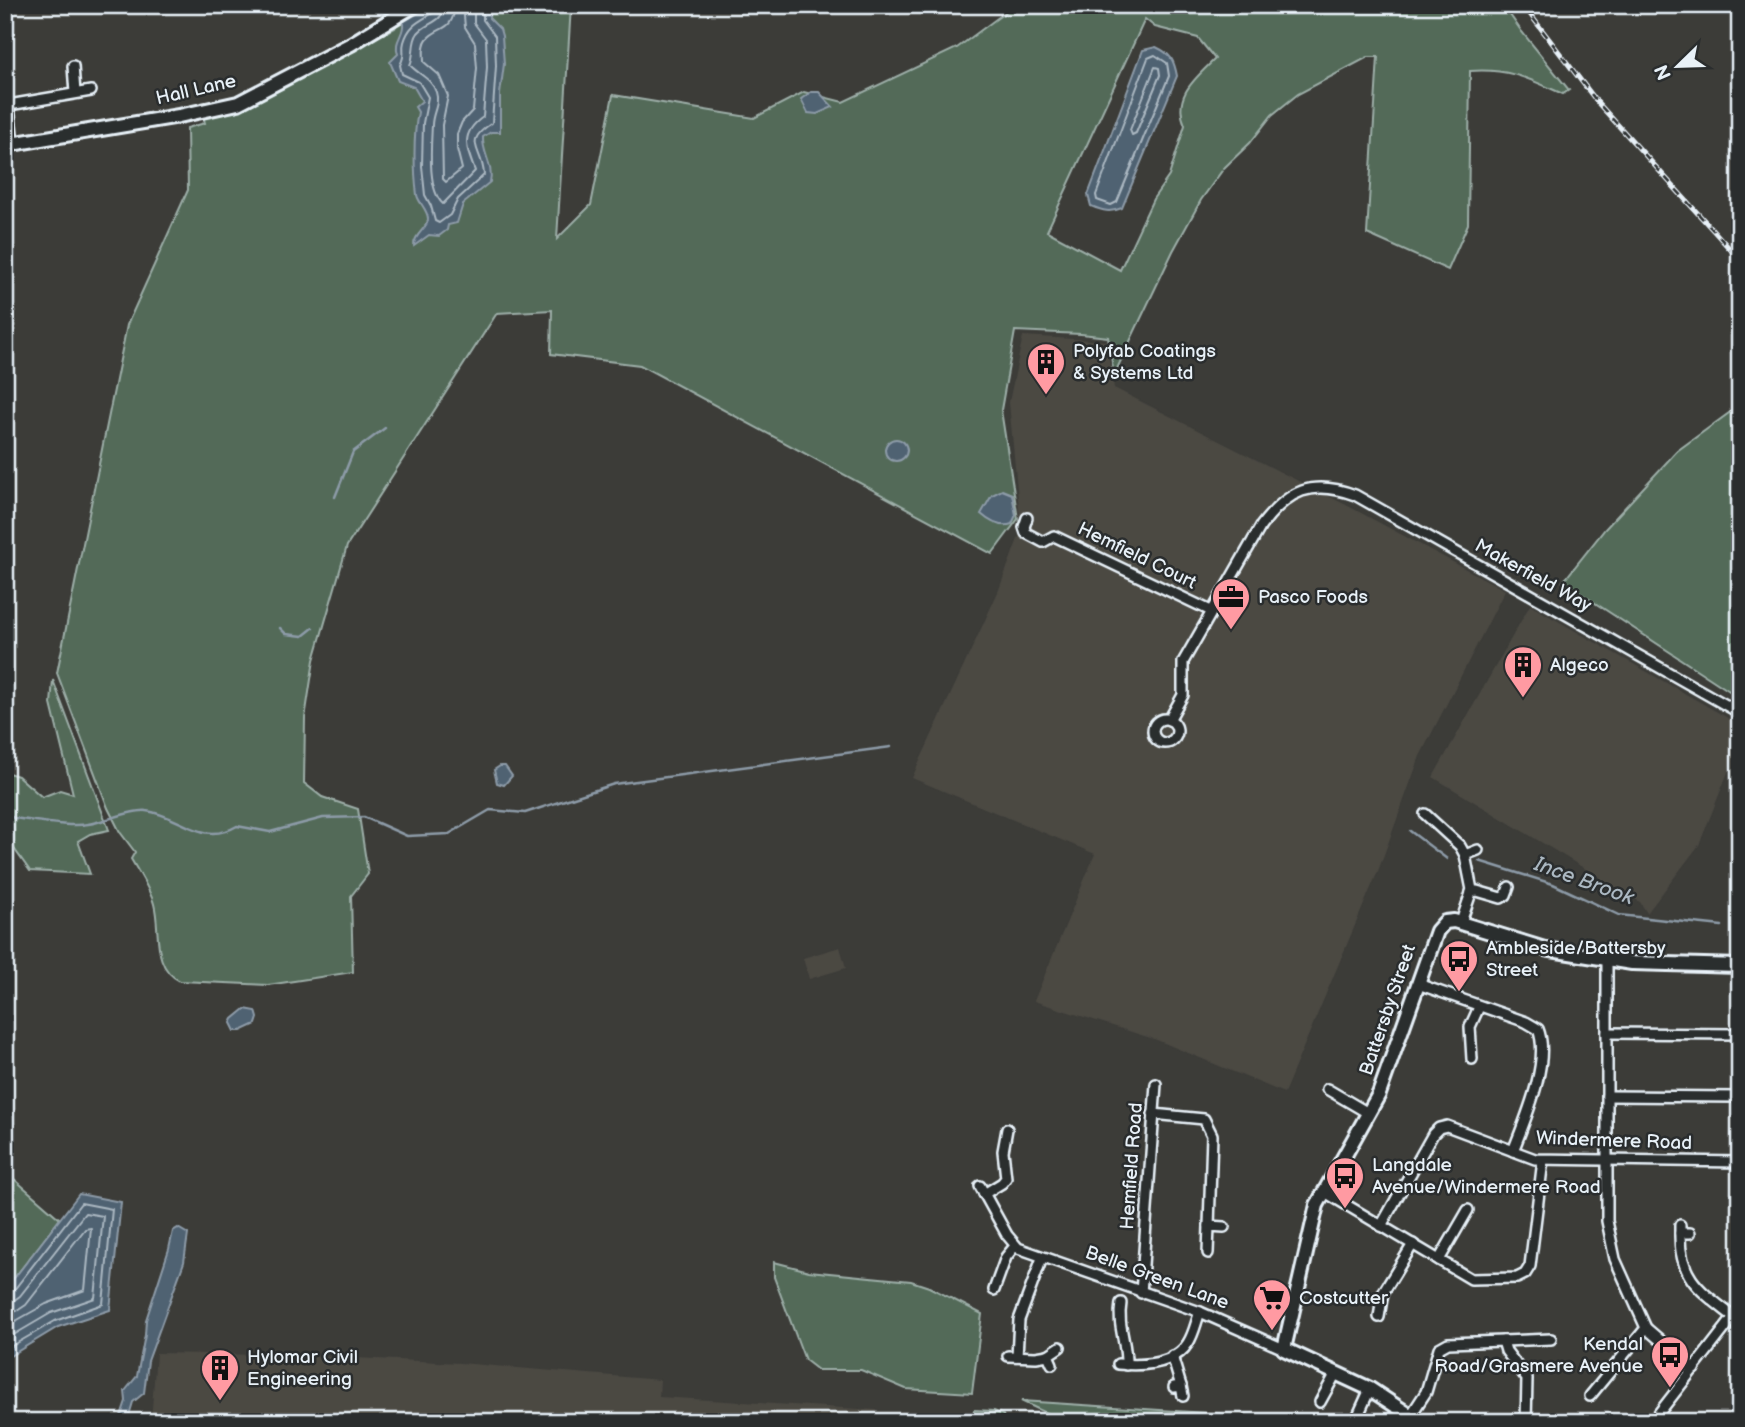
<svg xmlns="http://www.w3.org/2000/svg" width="1745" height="1427" viewBox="0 0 1745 1427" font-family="'Balsamiq Sans',sans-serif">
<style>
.built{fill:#4b4943}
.green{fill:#526b59;stroke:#9daea8;stroke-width:2;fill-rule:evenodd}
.water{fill:#506272;stroke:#8d9ba8;stroke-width:2}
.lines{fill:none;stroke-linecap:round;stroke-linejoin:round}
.shore{stroke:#abb8c2;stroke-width:2}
.stream{stroke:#8d9ba8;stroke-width:2.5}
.street-casing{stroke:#e8f1f8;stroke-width:14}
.secondary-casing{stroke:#e8f1f8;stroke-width:18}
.street{stroke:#2a2d2e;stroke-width:9}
.secondary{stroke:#2a2d2e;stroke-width:12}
.rail-casing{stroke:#e8f1f8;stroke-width:5}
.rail{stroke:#2a2d2e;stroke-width:2.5;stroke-dasharray:8;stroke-linecap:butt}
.labels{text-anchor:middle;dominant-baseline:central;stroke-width:5;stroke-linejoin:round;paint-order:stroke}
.street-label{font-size:19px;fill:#e8f1f8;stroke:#2a2d2e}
.poi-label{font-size:19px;fill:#e8f1f8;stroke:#2a2d2e;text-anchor:start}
.water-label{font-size:21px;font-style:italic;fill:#abb8c2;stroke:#2a2d2e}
</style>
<rect width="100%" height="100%" fill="#3c3c38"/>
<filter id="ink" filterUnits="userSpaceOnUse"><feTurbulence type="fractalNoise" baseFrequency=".0143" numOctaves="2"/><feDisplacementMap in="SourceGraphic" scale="14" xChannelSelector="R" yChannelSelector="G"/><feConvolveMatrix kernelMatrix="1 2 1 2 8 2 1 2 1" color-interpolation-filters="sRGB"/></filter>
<g filter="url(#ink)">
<g class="built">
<path d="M1023,336L1106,341L1114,388L1348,506L1505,590L1420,756L1378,871L1284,1093L1157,1040L1034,1001L1095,854L912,778L998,592L1021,531L1009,402Z"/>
<path d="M1530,605L1740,725V742L1699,845L1647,913L1640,902L1433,777Z"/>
<path d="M840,947L846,968L809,979L803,958Z"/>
<path d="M156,1353L313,1356L460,1363L660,1380L659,1397L877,1410L876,1422H151Z"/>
</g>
<g class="green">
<path d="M429,5H571L557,239L591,205L613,95L754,118L804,92L843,102L957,48L1015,5H1503L1522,32L1569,90L1563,94C1529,79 1509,68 1470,71L1468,224L1448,270L1367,234L1378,57H1368L1298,94L1272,115L1250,143L1224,168L1201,200L1173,251L1114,375L1108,337L1081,334L1015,331L1001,410L1018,519L992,554L640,365L551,354L552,310L497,313L347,546L314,660L305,718L304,783L322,797L358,809L368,874L351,896L353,972L268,985L180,981C151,967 161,930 154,904C150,889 139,873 131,859L135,852L120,832L108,808L57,673L127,325L188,190L187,128L205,123L203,116L251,103L395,28L398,22ZM1145,19L1155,27L1198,38L1215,59C1196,78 1172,96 1185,125L1169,176L1153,199L1120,270L1047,231Z"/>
<path d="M1740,405V698L1563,582L1605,529L1677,451Z"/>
<path d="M53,680L109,830L90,834L78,841L90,874L30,871L5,836V772L18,776L42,797L60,790L73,794L51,704Z"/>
<path d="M5,1171L60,1219L5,1290Z"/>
<path d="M774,1262L809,1271L911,1281L929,1287L982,1314L972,1393L906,1389L861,1370H818L805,1360L774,1277Z"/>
<path d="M1021,1401L1221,1414L1220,1422H1065Z"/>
<path d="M974,1410L994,1411L1003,1415L1005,1422H971Z"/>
</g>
<g class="water">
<path d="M433,5H490L489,18L500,29L502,36L504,64L500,94V132H491L483,137C482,153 494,166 490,182L463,204L457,223L448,225L447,230L439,236L429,235L414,246C413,235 429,227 428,219C428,210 418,202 417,195C414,172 413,136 418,112L415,107L422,101L414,87L398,81L390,62L398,54C393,40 405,35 403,22Z"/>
<path d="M1156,47C1171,54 1174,60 1177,76L1122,208C1110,213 1103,211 1091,206L1088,195L1143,50Z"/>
<path d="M811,92H819L833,107L817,114L808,113L801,99Z"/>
<circle cx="896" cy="450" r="11"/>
<path d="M1002,490L1012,494L1016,515L1012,524C1001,528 990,522 981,514L992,495Z"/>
<path d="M500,766H505L512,776L504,785L497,783L494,770Z"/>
<path d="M245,1009L256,1011L258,1018L256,1024L241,1031H235L231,1023L233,1019Z"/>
<path d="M79,1194L121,1202L110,1310L58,1327L5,1359V1290Z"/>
<path d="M178,1228L188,1234L184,1262L148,1361L144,1393L133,1402L127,1422H119L126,1401L125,1391L137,1376L145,1335L146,1320L169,1249L173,1231Z"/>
</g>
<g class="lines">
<g class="shore">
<path d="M435,5L433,13C418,22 409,25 404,42C401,52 407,52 400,65L402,74L419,82L428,97L423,123L422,166L425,195L431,206L435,221L439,223L450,215L458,199L484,175C483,148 461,143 492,123L496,66L495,36L483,20V5"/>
<path d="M444,5C443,24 428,21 418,33C411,42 415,55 410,65C419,75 431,78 436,92C440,104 432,113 432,125C431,146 427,190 443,204L475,171C466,148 460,133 483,117L487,67L486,39L474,23V5"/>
<path d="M455,5C453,33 439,25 427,39C422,45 424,55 424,62L439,75L448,96L442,125L443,179L446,182L462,169L457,149V134L462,122L473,110L477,68L475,43L465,27L463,5"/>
<path d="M1155,55L1167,63L1169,76L1117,202L1111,205L1097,200L1096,195L1148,58Z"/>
<path d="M1155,67L1159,68L1160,75L1136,133L1132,135L1130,130Z"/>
<path d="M5,1293L14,1290L81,1203L112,1209L103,1304L55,1321L5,1350"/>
<path d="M5,1302L13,1301L20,1296L85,1213L103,1216L95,1298L51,1313L5,1340"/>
<path d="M5,1313L17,1311L26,1305L85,1229L91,1228L85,1290L46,1304L5,1327"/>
</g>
<g class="stream">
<path d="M335,497L353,452L385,428"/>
<path d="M280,628L286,634L303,636L313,628"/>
<path d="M5,808L13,818C33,820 70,828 88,824C103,822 134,809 146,811C181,815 201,847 237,826L270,832L323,818L364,817L407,836L449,834L490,810L525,813L614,784L891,747"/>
<path d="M1410,831L1447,859"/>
<path d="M1479,861L1553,884L1619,915L1722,926"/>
</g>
<defs>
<g id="street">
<path d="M73,66L75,93"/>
<path d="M5,103L9,105L91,91"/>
<path d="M9,105L13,143"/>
<path d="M1027,518L1024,527L1026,533L1043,542L1054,536L1211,611"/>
<circle cx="1165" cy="731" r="12"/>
<path d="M1169,720L1183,695V662L1261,526C1288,490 1312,479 1355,495L1740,713"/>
<path d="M1425,814L1460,846L1465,855L1472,890L1461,922"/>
<path d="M1465,855L1478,850"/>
<path d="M1471,892L1477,891L1501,898L1506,895L1509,887"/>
<path d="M1607,959V1221L1615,1259L1646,1328L1694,1369"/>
<path d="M1418,984L1526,1022L1538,1029C1551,1061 1525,1120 1513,1151"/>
<path d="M1607,1033L1740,1034"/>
<path d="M1472,1059L1470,1027L1479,1007"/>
<path d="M1327,1089L1368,1113"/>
<path d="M1607,1096L1740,1097"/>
<path d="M1153,1114L1204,1119L1212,1135L1209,1226"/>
<path d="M980,1186L1007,1235L1018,1248L1200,1312L1284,1349"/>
<path d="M1323,1191L1471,1279L1517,1278L1525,1274L1530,1266L1543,1160"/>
<path d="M984,1194L1002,1183L1006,1178L1003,1151L1007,1129"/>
<path d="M1680,1225V1233H1690"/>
<path d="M1381,1226L1433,1134L1439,1128L1447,1126L1535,1159L1740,1162"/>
<path d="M1680,1233C1679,1279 1701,1291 1734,1317"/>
<path d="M1208,1253L1209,1226L1224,1227"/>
<path d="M1439,1260L1468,1210"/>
<path d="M994,1290L1006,1257L1015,1246"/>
<path d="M1141,1293L1156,1084"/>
<path d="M1121,1303C1117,1326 1127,1343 1126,1365"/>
<path d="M1379,1317L1383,1293L1413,1244"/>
<path d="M1503,1341L1551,1339"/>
<path d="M1008,1356L1036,1357L1048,1355"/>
<path d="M1017,1356L1019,1320L1042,1258"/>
<path d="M1172,1356L1181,1386"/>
<path d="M1052,1364L1048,1355L1060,1347"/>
<path d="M1118,1364C1141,1366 1174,1366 1188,1343C1194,1334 1196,1322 1200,1312"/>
<path d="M1174,1387L1181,1386L1183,1396"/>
<path d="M1590,1396L1646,1328"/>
<path d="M1320,1402L1336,1373"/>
<path d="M1411,1415L1426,1392L1439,1348L1448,1343L1503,1341L1506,1351L1527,1379L1526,1422"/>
<path d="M1246,1421L1247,1422"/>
<path d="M1355,1422L1370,1389"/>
<path d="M1652,1422L1740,1309"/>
<path d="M1736,1422L1740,1417"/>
</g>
<g id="secondary">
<path d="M5,145L179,116L238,103L351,44L415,5"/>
<path d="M1420,1422L1370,1389L1284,1349L1317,1205L1379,1094L1437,931L1445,922L1454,921L1545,949L1607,959L1632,963L1740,966"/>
</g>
</defs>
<use href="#street" class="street-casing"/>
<use href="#secondary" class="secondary-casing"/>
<use href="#street" class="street"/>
<use href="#secondary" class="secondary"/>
<defs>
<path id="rail" d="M1523,5L1598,103L1740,260"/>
</defs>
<use href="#rail" class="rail-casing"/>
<use href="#rail" class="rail"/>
</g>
</g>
<defs>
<symbol id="building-pin" viewBox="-11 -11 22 30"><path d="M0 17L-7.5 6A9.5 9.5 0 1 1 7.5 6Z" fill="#ff9aa2" stroke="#2a2d2e"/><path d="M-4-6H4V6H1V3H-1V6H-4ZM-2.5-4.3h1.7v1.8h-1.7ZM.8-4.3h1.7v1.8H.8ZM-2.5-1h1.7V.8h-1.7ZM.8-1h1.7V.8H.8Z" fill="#111"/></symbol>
<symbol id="office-pin" viewBox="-11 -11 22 30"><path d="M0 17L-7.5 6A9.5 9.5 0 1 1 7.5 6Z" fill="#ff9aa2" stroke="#2a2d2e"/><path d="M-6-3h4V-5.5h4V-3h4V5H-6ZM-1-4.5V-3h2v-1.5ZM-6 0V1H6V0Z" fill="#111"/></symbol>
<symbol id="bus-pin" viewBox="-11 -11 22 30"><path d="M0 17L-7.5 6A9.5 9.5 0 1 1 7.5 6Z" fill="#ff9aa2" stroke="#2a2d2e"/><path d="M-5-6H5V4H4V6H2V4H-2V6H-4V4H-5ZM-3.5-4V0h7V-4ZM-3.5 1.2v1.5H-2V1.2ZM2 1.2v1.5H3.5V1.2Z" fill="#111"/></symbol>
<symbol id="supermarket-pin" viewBox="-11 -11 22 30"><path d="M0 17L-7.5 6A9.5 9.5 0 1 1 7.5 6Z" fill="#ff9aa2" stroke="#2a2d2e"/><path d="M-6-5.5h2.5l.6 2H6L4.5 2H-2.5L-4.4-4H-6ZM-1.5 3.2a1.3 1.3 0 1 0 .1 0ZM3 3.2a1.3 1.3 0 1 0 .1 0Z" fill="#111"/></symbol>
</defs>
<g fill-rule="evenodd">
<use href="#building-pin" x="1024" y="340" width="44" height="60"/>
<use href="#office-pin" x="1209" y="575" width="44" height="60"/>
<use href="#building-pin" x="1501" y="643" width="44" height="60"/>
<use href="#bus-pin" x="1437" y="937" width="44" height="60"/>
<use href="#bus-pin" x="1323" y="1154" width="44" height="60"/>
<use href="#supermarket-pin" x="1250" y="1276" width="44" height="60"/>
<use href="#bus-pin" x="1648" y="1333" width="44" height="60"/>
<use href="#building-pin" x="198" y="1346" width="44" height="60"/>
</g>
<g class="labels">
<g class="street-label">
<text transform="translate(196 90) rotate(-13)">Hall Lane</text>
<text transform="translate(1137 556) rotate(26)">Hemfield Court</text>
<text transform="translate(1533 576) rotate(29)">Makerfield Way</text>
<text transform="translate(1388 1010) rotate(-71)">Battersby Street</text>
<text transform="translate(1614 1141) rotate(2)">Windermere Road</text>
<text transform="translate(1132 1166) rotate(-86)">Hemfield Road</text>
<text transform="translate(1157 1278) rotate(20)">Belle Green Lane</text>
</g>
<g class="poi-label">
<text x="1073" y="351">Polyfab Coatings<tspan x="1073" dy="22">&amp; Systems Ltd</tspan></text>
<text x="1258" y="597">Pasco Foods</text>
<text x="1550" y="665">Algeco</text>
<text x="1486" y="948">Ambleside/Battersby<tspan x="1486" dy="22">Street</tspan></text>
<text x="1372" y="1165">Langdale<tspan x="1372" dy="22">Avenue/Windermere Road</tspan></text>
<text x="1299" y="1298">Costcutter</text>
<text x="1643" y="1344" text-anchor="end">Kendal<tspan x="1643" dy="22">Road/Grasmere Avenue</tspan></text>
<text x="247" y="1357">Hylomar Civil<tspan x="247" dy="22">Engineering</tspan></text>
</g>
<g class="water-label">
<text transform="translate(1584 881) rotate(20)">Ince Brook</text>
</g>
</g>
<rect width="1745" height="1427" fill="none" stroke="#2a2d2e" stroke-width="28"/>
<rect x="14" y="14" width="1717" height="1399" fill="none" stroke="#e8f1f8" stroke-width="2.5" filter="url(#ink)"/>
<g transform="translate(1678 66) rotate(247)" stroke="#2a2d2e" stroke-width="5" paint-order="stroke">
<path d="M0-5L12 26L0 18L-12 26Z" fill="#e8f1f8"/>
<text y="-10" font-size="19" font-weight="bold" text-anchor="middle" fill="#e8f1f8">N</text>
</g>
</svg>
